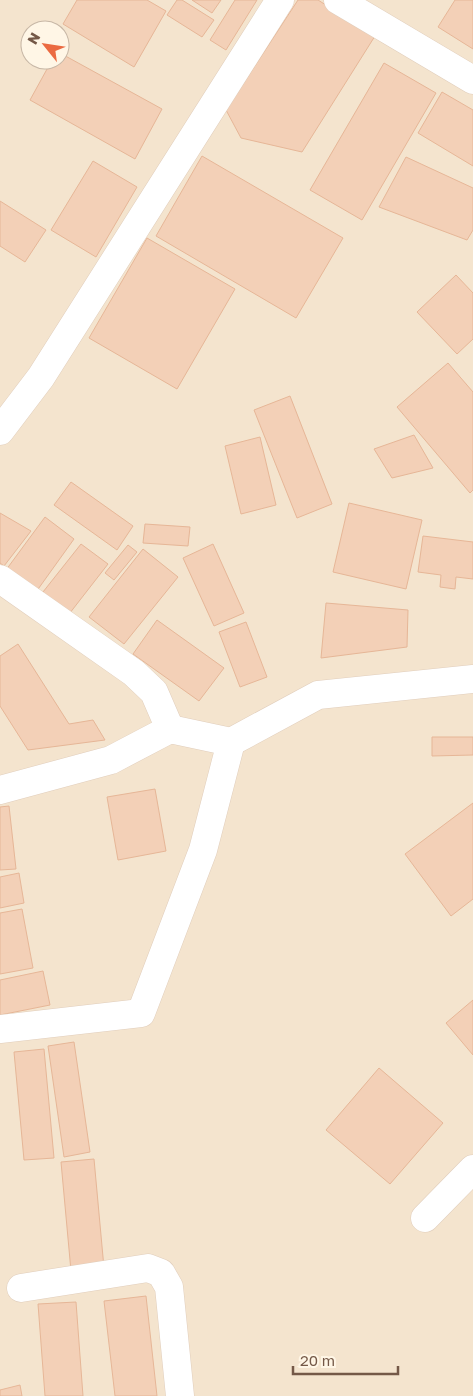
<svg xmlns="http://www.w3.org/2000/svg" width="473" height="1396" viewBox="0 0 473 1396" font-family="'Golos Text',sans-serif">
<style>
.residential{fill:#f4e4ce;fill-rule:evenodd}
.building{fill:#f3d0b7;stroke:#e6b697}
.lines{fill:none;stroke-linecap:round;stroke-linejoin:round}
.minor-casing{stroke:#e1cebc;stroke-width:29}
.minor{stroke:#fff;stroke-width:28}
</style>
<rect width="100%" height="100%" fill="#fdf2e0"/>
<path class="residential" d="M0,0H473V1396H0ZM30,30H60V60H30Z"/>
<g class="building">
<path d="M77,0H147L166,11L134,67L63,24Z"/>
<path d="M177,0H182L214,20L202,37L167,15Z"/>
<path d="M192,0H221L212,13Z"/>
<path d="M235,0H257L226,50L210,40Z"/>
<path d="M298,0H318L375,36L302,152L241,138L226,110Z"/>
<path d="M455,0H473V49L438,27Z"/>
<path d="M60,53L162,109L135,159L30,100L52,60H60Z"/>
<path d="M384,63L436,93L362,220L310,190Z"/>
<path d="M442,92L473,110V166L418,133Z"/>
<path d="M202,156L343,238L296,318L156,236Z"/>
<path d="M406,157L473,188V230L467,240L379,207Z"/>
<path d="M93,161L137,187L96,257L51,230Z"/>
<path d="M0,201L46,230L25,262L0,246Z"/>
<path d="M147,238L235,289L177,389L89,338Z"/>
<path d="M456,275L473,293V339L457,354L417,312Z"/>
<path d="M448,363L473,392V490L470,493L397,407Z"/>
<path d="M290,396L332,504L297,518L254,410Z"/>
<path d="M414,435L433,468L392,478L374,449Z"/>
<path d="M260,437L276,505L241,514L225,446Z"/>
<path d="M71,482L133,526L117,550L54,505Z"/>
<path d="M349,503L422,520L406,589L333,572Z"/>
<path d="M0,513L31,531L4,566L0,563Z"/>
<path d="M45,517L74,539L36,592L6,570Z"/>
<path d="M145,524L190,527L188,546L143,543Z"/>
<path d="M423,536L473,542V579L456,577L455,589L440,587L441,575L418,572Z"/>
<path d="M81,544L108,564L66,618L39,597Z"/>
<path d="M213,544L244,613L214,626L183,558Z"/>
<path d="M128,545L137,552L114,580L105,573Z"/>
<path d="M143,549L178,577L124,644L89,617Z"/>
<path d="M326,603L408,610L407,647L321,658Z"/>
<path d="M157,620L224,668L199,701L133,654Z"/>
<path d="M246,622L267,677L240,687L219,632Z"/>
<path d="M18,644L69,724L93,720L105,740L28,750L0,706V656Z"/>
<path d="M432,737H473V755L432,756Z"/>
<path d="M155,789L166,851L118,860L107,797Z"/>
<path d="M473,803V899L451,916L405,854Z"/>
<path d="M9,806L16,869L0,870V807Z"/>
<path d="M19,873L24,903L0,908V877Z"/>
<path d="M22,909L33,968L0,974V913Z"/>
<path d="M43,971L50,1005L0,1015V980Z"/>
<path d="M473,1000V1055L446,1023Z"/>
<path d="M74,1042L90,1152L64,1157L48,1046Z"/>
<path d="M44,1049L54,1158L24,1160L14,1052Z"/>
<path d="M379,1068L443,1123L390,1184L326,1130Z"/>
<path d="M94,1159L104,1268L71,1271L61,1162Z"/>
<path d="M146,1296L157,1396H115L104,1301Z"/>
<path d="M76,1302L83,1396H45L38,1304Z"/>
<path d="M20,1385L22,1396H0V1390Z"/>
</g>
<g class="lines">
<defs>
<g id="minor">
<path d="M338,0L473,80"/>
<path d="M0,431L41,377L280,0"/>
<path d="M0,579L134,673L154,692L170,729"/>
<path d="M0,790L111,760L170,729L231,742L318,695L473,679"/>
<path d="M0,1029L141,1013L203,850L231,742"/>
<path d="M425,1218L473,1169"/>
<path d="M21,1288L148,1268L161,1273L169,1287L180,1396"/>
</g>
</defs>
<use href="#minor" class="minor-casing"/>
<use href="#minor" class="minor"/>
</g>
<g transform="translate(45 45) rotate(300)"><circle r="24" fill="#fff6e6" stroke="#c7b7a6"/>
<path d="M0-4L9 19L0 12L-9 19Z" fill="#eb6a41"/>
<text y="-8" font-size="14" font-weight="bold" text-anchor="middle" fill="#745847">N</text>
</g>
<path d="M293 1366v8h105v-8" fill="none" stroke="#745847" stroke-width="2.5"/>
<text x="300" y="1366" font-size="15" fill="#745847" stroke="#fff6e6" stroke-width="4" paint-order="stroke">20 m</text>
</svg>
